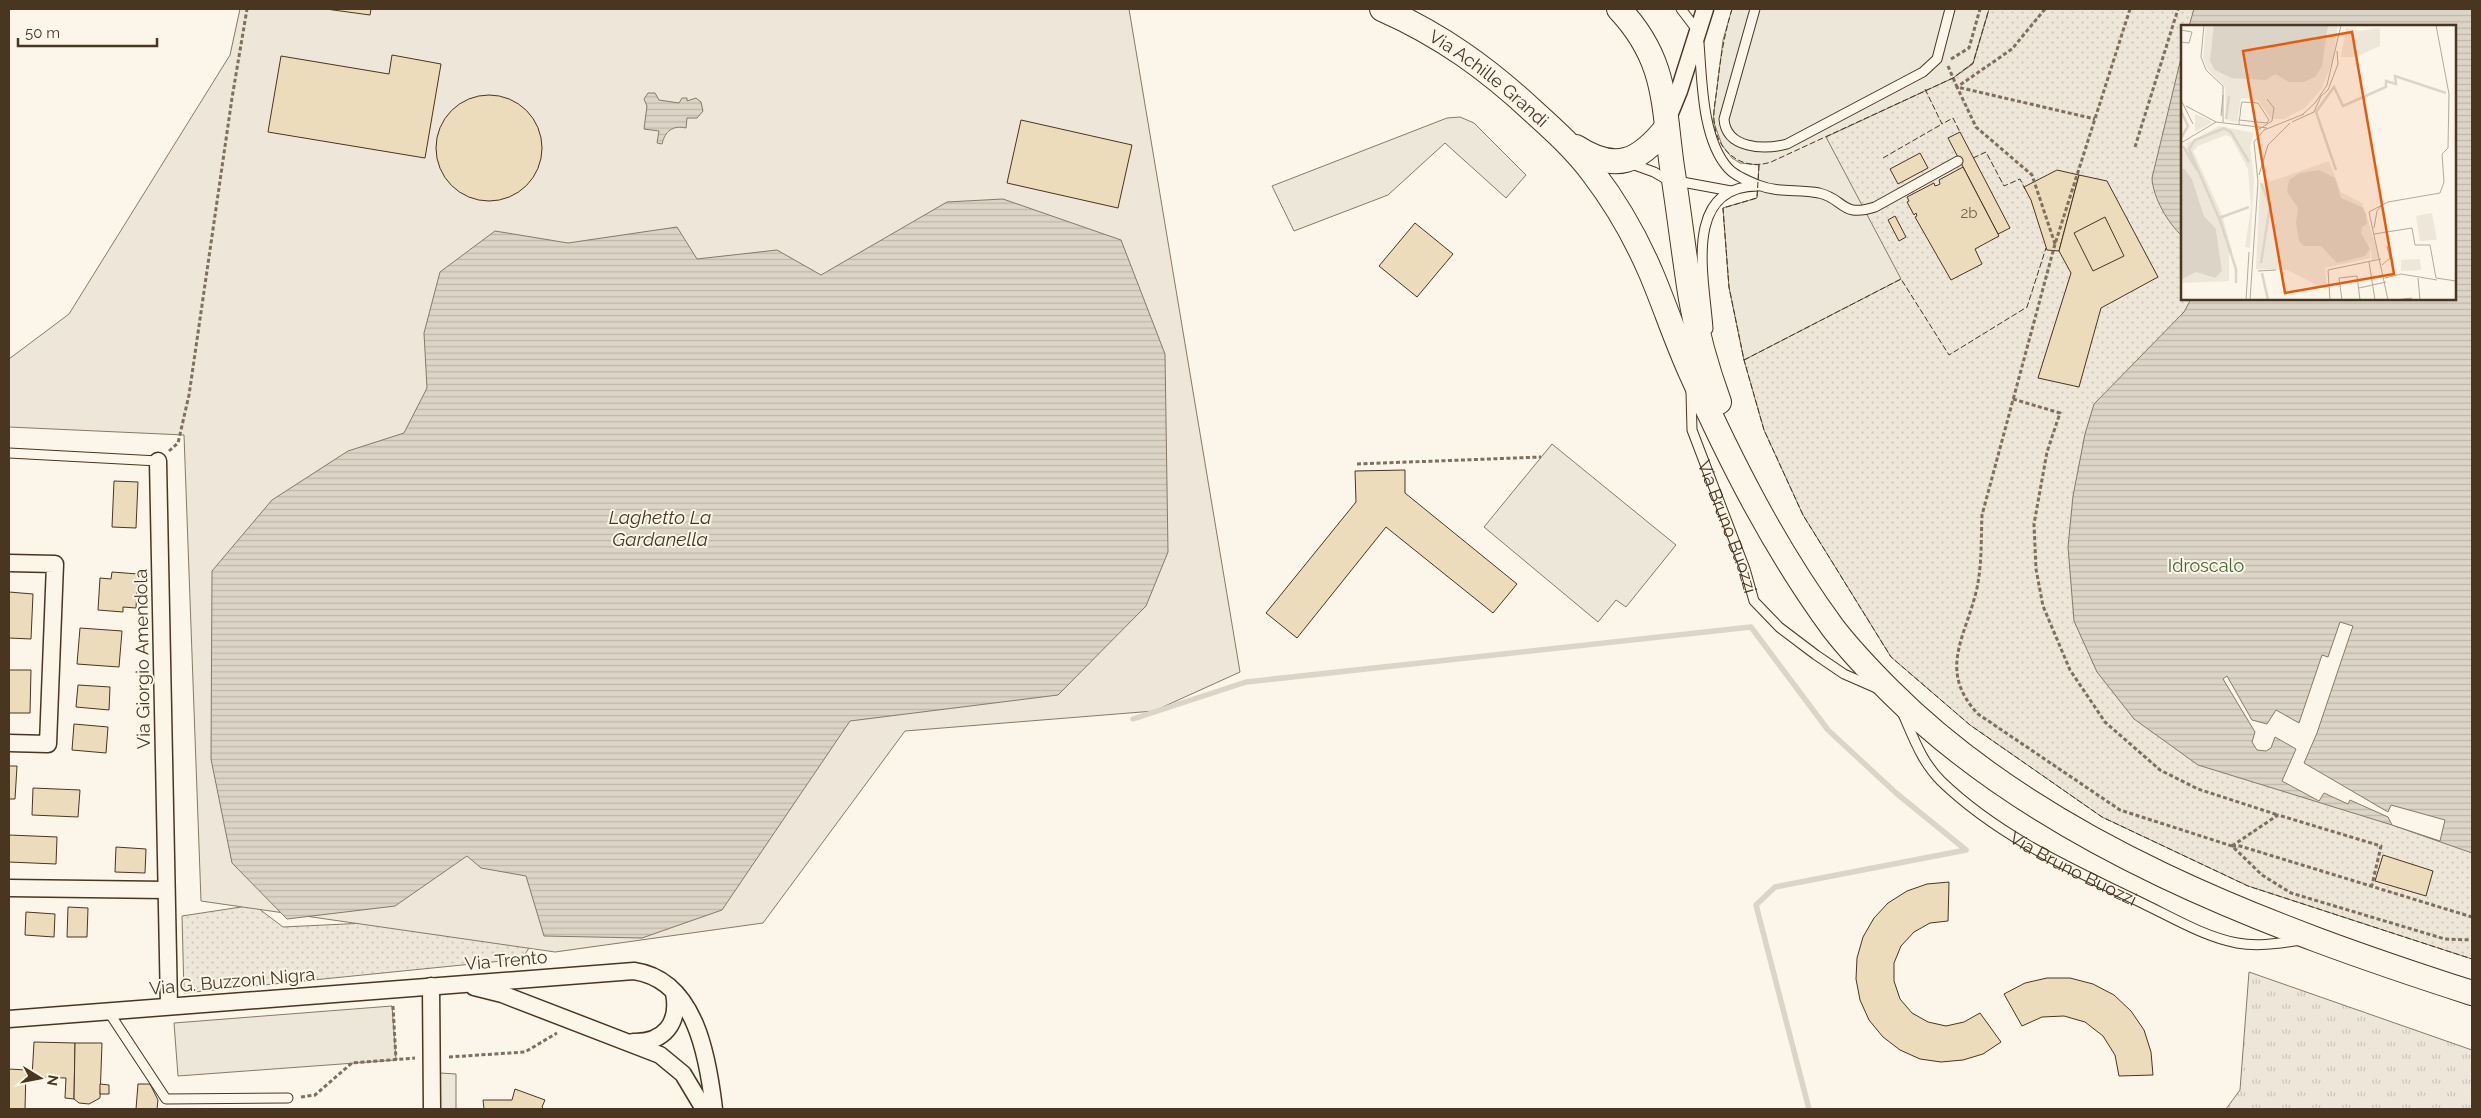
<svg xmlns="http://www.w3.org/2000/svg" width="2481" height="1118" viewBox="0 0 2481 1118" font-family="Raleway,sans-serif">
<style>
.grass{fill:url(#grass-tufts);stroke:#887966}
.park{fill:url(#park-dots);stroke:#887966;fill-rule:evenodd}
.garden{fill:#ede6d9;stroke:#887966}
.parking{fill:#ede7d9;stroke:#887966}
.water{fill:url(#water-rules);stroke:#887966}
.pier{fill:#fbf6e9;stroke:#887966}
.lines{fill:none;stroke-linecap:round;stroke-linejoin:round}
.stream{stroke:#dcd4c6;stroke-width:5.5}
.building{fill:#ecdcbc;stroke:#4a3520}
.service-casing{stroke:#4a3520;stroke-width:11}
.minor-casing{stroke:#4a3520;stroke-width:19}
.secondary-casing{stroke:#4a3520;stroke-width:26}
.path{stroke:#7f6f5c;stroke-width:3;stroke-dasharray:4 2.5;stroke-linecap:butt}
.service{stroke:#fbf6e9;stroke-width:9}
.minor{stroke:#fbf6e9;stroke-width:16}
.secondary{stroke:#fbf6e9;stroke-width:24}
.fence{stroke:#4a3520;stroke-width:1;stroke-dasharray:6 2.5;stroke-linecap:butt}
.labels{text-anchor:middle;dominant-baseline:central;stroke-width:4;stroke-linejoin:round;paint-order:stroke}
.number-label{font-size:15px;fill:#725f47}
.street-label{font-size:18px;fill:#4a3520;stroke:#fbf6e9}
.park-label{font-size:18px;fill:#436837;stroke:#fbf6e9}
.water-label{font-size:19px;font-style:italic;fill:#4a3520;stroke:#fbf6e9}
.inset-river{fill:none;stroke:#dcd4c6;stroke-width:2.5}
.inset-road{fill:none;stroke:#b4a999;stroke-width:1}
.view{fill:#e8590c;fill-opacity:0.15;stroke:#e8590c;stroke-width:2.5}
.inset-edge{fill:none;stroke:#4a3520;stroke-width:2.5}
</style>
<defs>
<pattern id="grass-tufts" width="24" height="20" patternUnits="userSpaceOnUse" patternTransform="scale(1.25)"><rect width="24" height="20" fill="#ede6d9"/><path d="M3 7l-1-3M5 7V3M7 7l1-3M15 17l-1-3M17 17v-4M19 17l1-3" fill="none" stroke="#cdc6ba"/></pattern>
<pattern id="park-dots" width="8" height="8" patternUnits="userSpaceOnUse" patternTransform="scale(1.25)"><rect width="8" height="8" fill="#ede6d9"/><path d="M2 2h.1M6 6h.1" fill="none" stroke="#cdc6ba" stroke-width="1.8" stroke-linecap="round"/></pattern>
<pattern id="water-rules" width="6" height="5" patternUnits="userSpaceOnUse" patternTransform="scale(1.25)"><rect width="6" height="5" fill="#dcd4c6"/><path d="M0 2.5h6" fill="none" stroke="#beb7aa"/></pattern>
</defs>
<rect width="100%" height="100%" fill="#fbf6e9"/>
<path class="grass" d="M2249,972L2472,1050V1109H2226L2240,1090Z"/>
<g class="park">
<path d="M1989,9H2472V959L2248,886L2102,817L1970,725L1891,657L1803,515L1764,430L1744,360L1729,287L1723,208L1757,198L1758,186L1771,162L1953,78L1973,64ZM2182,26H2455V299H2182Z"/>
<path d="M254,905L283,927L387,922L539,932L522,959L184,993L182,916Z"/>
</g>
<path class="garden" d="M240,9H1129L1240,672L1154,711L905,731L763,923L555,952L201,901L184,435L9,427V359L69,314L230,55Z"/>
<g class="parking">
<path d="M1732,9H1989L1973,63L1953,78L1826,137L1901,279L1744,360L1729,287L1723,208L1757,198L1759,165L1740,163L1732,158L1722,145L1713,120L1723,40Z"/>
<path d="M1460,117L1474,123L1526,175L1506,198L1445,143L1388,195L1294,231L1272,186L1447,118Z"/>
<path d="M1552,444L1676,545L1626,607L1616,600L1598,622L1484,527Z"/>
<path d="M392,1006L396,1060L178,1076L174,1023Z"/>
<path d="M440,1073L456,1074V1109H440Z"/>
</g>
<g class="water">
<path d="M2194,9H2472V853L2392,825L2198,765L2134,719L2097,672L2074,621L2068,547L2073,496L2085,434L2094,404L2184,312L2191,299H2455V26H2189Z"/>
<path d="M2182,54V236C2168,223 2153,198 2152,178Z"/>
<path d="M648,93H655L659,100L679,103L682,98H687V101L696,98L701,102L703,111L697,118H687L686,128C673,125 665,131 662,144L657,143L659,131L644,129L647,106L644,99Z"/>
<path d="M1003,199L1121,240L1165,354L1168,552L1146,606L1058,695L850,721L722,910L642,938L544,936L526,876L481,868L467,856L395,906L287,919L232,863L211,759L212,571L272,500L348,451L404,433L427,388L424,333L440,272L495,231L568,243L677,227L697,259L777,250L821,275L947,202Z"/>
</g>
<path class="pier" d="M2340,622L2353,626L2317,733L2304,763L2388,812L2391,805L2445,820L2440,841L2392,825L2388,817L2350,800L2348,804L2324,793L2319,801L2282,781L2296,749L2275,737L2271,748L2266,751L2257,750L2252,742L2255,732L2223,679L2227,676L2252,720L2267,724L2276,710L2299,723L2322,655L2328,657Z"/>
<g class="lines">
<path class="stream" d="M1133,719L1246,682L1751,627L1828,730L1896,793L1966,850L1775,887L1756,905L1809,1109"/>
</g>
<g class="building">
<path d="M326,9H371L370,15Z"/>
<path d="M392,55L441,64L425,158L268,132L281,56L389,74Z"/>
<circle cx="489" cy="148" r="53"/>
<path d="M1021,120L1132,145L1118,208L1007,183Z"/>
<path d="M1960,132L2010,228L1998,234L1948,138Z"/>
<path d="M1920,153L1928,168L1898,184L1890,169Z"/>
<path d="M1963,167L1999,236L1975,249L1982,264L1951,280L1915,217L1917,216L1916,213L1914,215L1907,202L1909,201L1907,197L1934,183L1935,186L1938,185L1940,184L1939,180Z"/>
<path d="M2057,170L2079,175L2059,251L2047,250L2031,200L2024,187Z"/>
<path d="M2079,175L2107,181L2158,277L2101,308L2079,387L2038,378L2071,273L2059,251Z"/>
<path d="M1895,216L1906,237L1899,241L1888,220Z"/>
<path d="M2105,217L2124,256L2093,271L2074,233Z"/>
<path d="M1415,223L1453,254L1417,297L1379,266Z"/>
<path d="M1405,470V493L1517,584L1493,613L1386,527L1297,638L1266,613L1356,502L1355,471Z"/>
<path d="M114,481L138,482L136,528L112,527Z"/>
<path d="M112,572L138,574L136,608L123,607V612L98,610L100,578L111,579Z"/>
<path d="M9,592L33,594L31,639L9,638Z"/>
<path d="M80,628L122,631L119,667L77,664Z"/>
<path d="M9,670H31L30,713H9Z"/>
<path d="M78,685L110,687L109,710L76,707Z"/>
<path d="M74,724L108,727L106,753L72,750Z"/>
<path d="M9,766H17L15,799H9Z"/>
<path d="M33,788L80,790L78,817L32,815Z"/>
<path d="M9,835L57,837L56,864L9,862Z"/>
<path d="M116,847L146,849L145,873L115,872Z"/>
<path d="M2383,855L2433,871L2426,896L2375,881Z"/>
<path d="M1949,882L1948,921L1930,923L1914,932L1901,946L1894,963V981L1900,999L1912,1013L1928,1022L1946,1026L1964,1022L1980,1013L2001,1042L1983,1054L1963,1060L1941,1062L1920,1059L1900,1050L1883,1037L1869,1020L1860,1000L1856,979L1857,958L1863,937L1874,918L1888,903L1907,891L1927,884Z"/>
<path d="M68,907L88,908L87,937H67Z"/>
<path d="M26,912L55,914L54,937L25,935Z"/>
<path d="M2047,978H2070L2093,984L2114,995L2131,1011L2144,1030L2151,1052L2153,1075L2119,1076L2115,1055L2103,1036L2085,1022L2064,1016L2042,1017L2022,1026L2004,994L2025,983Z"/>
<path d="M34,1042L75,1043L74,1099L65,1098L66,1078L32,1077Z"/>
<path d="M75,1043H102L100,1098L89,1104L79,1103L74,1099Z"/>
<path d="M9,1069L26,1070L25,1109H9Z"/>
<path d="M100,1084L109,1085V1094H100Z"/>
<path d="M138,1084H150L158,1100L157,1109H136Z"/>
<path d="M515,1089L545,1100L542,1107L544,1109H484L483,1100H512Z"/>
</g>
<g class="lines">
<defs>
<g id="service">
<path d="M1681,9L1697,30"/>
<path d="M1755,9L1724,119C1726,149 1764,150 1787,144L1923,72L1937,59L1950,9"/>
<path d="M1699,43C1702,80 1702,139 1728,168C1735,176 1748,181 1758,185C1778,193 1798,189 1819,193C1845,199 1841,218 1875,207L1958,161"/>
<path d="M1629,163L1654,172L1666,179L1731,191"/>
<path d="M1708,329C1705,281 1681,186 1758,186"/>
<path id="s1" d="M1691,392L1692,430L1745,569L1754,601L1779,627L1816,655L1844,674L1876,688"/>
<path d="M9,453L158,461"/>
<path id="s2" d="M1902,712C1913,736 1921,761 1941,781C1999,837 2072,869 2144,904C2173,918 2205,937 2237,943C2259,947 2280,943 2301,940"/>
<path d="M108,1011L166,1099L288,1098"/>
</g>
<g id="minor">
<path d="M1668,118L1679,91L1705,9"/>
<path d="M158,461L169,1006"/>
<path d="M9,563L55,564L48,744L9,743"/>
<path d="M9,888L166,890"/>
<path d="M431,986L432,1109"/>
<path d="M474,987L502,994L660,1055L683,1074L704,1109"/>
<path d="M9,1019L634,971C696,980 708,1058 714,1109"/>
<path d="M633,1042C664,1043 680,1023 674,993"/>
</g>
<g id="secondary">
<path id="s3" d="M1382,9C1441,35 1488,69 1534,112C1555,131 1576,150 1593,173C1616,203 1636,238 1651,273C1665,306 1676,340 1691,373C1731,462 1775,549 1833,628C1850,650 1870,671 1890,691C2043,844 2270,928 2472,993"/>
<path d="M1619,9C1667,60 1663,103 1672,167C1679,211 1684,256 1691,299C1697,334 1707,369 1719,402"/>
<path d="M1576,147C1616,173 1639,162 1667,127"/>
</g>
</defs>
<use href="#service" class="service-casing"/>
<use href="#minor" class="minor-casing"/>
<use href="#secondary" class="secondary-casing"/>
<g class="path">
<path d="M2045,9L2012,49L1957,87L1976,127L2032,175L2055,244"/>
<path d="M2130,9L2055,244L1982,515C1981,539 1982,564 1977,588C1966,637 1937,670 1978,714L2120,810L2232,846L2262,875L2291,893L2445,939L2472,940"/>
<path d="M1951,59L1969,48L1980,9"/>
<path d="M1948,66L1957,87L2095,119"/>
<path d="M2135,147L2178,9"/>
<path d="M2013,399L2060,413L2047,452L2034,524L2036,569L2043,606L2070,670L2105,722L2160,770L2198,789L2278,815"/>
<path d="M169,451L178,443L189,395L232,98L247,9"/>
<path d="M1357,464L1541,457"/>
<path d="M2232,846H2240L2472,917"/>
<path d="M2232,846L2278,815L2381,846L2372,885"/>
<path d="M393,1006L396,1060"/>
<path d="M449,1057L525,1052L557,1033"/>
<path d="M301,1097L315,1095L352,1063L415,1058"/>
</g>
<use href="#service" class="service"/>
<use href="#minor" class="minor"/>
<use href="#secondary" class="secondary"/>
<g class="fence">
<path d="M1732,9C1724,35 1720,61 1717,88C1716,98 1713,109 1714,119C1715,150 1741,172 1771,162L1953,78L1973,63L1989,9"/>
<path d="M1925,89L1942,124L1953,118L1960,132"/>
<path d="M1883,158L1942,124"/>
<path d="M1973,158L1986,152L2004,186L2020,179L2025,189"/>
<path d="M1759,165L1757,198L1723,208L1729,287L1744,360L1764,430L1803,515L1891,657L1970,725L2102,817L2248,886L2472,959"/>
<path d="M1744,360L1901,279L1949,355L2027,307L2046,248"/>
</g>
</g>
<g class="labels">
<g class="number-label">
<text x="1969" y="213">2b</text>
</g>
<g class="street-label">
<text stroke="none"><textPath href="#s3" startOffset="128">Via Achille Grandi</textPath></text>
<text stroke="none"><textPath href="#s1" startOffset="141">Via Bruno Buozzi</textPath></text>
<text transform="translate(142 659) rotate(-91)">Via Giorgio Amendola</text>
<text stroke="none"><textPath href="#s2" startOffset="239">Via Bruno Buozzi</textPath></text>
<text transform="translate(506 960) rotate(-5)">Via Trento</text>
<text transform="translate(232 981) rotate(-5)">Via G. Buzzoni Nigra</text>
</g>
<g class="park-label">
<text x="2206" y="565">Idroscalo</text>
</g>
<g class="water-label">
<text x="660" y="517">Laghetto La<tspan x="660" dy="22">Gardanella</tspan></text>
</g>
</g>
<g transform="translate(2181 25)">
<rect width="275" height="275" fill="#fbf6e9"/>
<path d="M165,3L178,6L199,3V21L174,32H160ZM14,89L30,96V98L14,107Z" fill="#ede6d9"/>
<path d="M38,101L73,108L69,121L73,155L69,223L64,222L70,183L67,144L50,112L45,110L17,121L12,126L41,190L51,226L48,229V256L0,258V255L15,247L33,253L41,246L35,204L23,191L11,154L4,144H0V127L6,123L5,119Z" fill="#ede6d9"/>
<path d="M25,0H157L152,34L141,64L124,83L103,94H90L77,75L60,73L56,97L45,95L44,62L26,43L22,33ZM251,188L256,215L239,216L235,191ZM186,200L189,201L198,233L191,235Z" fill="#ede6d9"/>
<path d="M148,136L160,167L181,178L188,198L189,233L144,243L146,265L106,245L75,244L79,160ZM239,234L240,245L220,246V235Z" fill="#ede6d9"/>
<path d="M33,0H147L141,41L134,52L122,57H108L94,49L85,55L50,53L34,45L29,36ZM0,144H4L11,154L23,191L35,204L41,246L34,253L15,247L0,255ZM138,145L154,153L160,173L181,182L185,189L186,199L181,202L180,208L189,224L184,231L156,238L140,221H123L118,216L115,198L117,183L106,167L108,155L119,148Z" fill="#dcd4c6"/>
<path class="inset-river" d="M0,86L7,101L0,113M45,94L48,71M44,103L14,115L8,124L40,198L55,244V258M44,104L50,107L68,137M2,121L16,145M155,145L135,87L153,62L162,81L205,62V56L215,59L214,51L265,68M80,158L89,181L80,238M38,193L68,182M81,248L87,275"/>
<path class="inset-road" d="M23,0L20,32L25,45L42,61V97M255,0L268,69L267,123M0,5L11,7L8,18L0,17M0,75L12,99M5,81L35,97L86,103M121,90L134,78L146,60L160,0M40,91L42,70M111,97L133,87L140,71L147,65L157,39L156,26M58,100V95L59,91L60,81L61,77L77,78L88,95L86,98L58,95M75,106L91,96L93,83L86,74M0,118L35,97M78,150L87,120L109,98M193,203L196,186L201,180M193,209L231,203L234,220H249L255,253L275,256M188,237L194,275M201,240L209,233L206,221M77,246L95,245M204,253L220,249L256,255M237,253L239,275M178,263L205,257M65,275L68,227M69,275L77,157L73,117L83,105L123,89M149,275L147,245L200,234M161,275L158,253L176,251L179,275M207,275L188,187L207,177L259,168L263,157L261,129L267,123M215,275L231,273"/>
<path class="view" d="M171,7L213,249L104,268L62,26Z"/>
<rect width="275" height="275" class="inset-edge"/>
</g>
<rect width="2481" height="1118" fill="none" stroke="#4a3520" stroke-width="20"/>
<g transform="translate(40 1078) rotate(100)" stroke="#fbf6e9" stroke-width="4" paint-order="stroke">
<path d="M0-4L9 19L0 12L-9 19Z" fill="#4a3520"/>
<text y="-8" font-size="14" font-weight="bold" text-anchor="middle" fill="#4a3520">N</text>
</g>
<path d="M18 38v8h139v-8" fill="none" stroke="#4a3520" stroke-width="2.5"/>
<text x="25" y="38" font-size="15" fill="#4a3520" stroke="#fbf6e9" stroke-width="4" paint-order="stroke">50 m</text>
</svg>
